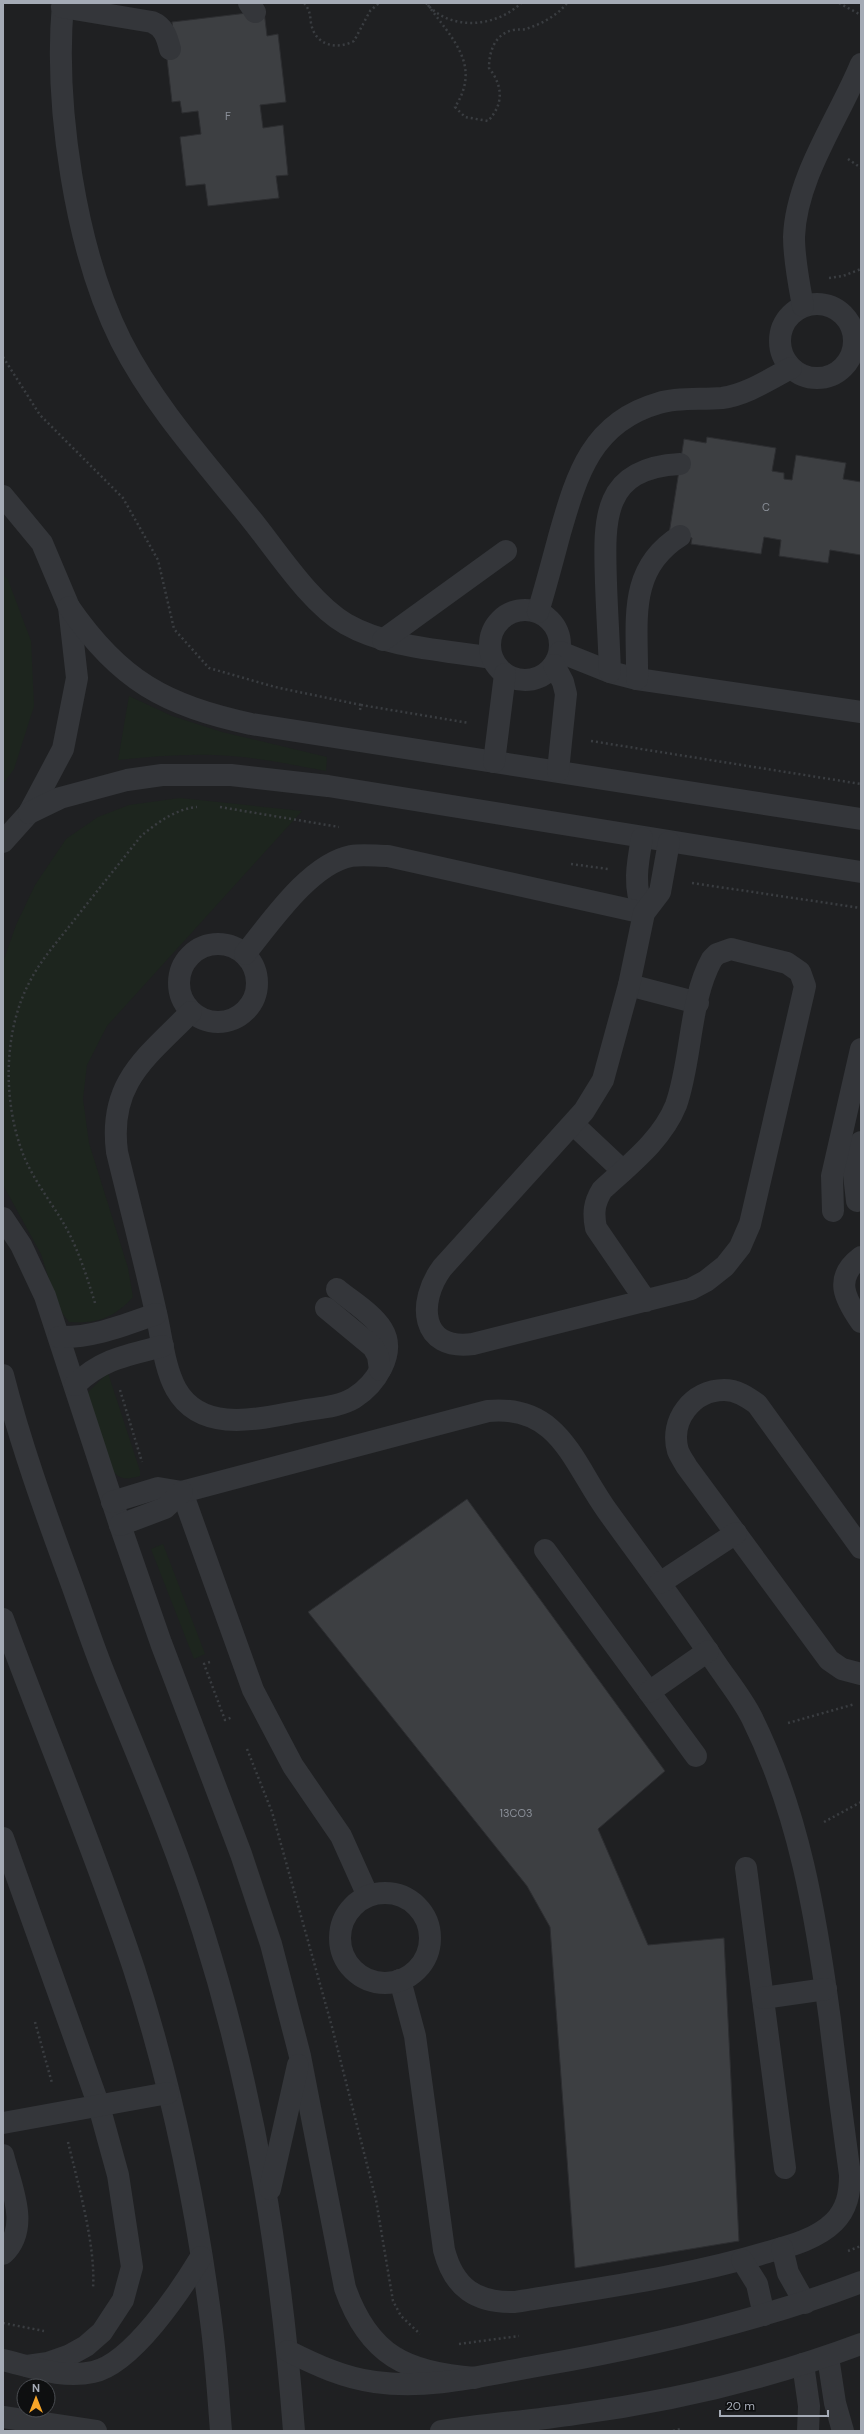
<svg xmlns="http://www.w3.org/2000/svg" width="864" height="2434" viewBox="0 0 864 2434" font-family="'DM Sans',sans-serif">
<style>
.built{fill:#1f2022;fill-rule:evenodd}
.green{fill:#1d251e}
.building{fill:#3d3f42;stroke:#2d2e31}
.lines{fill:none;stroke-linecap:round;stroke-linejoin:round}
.path{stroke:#3a3d41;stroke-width:2.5;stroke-dasharray:2 3;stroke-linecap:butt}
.minor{stroke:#34363a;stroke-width:22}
.labels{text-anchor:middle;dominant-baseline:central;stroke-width:3;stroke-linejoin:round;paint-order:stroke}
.number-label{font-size:11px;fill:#8b9099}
</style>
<rect width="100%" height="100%" fill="#131415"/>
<path class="built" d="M3,3H861V2431H3ZM24,2386H48V2410H24Z"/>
<g class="green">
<path d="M3,574L8,580L31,641L34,706L14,769L3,784Z"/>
<path d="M129,696L172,716L222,732L327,757L326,771C289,764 251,756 213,755C181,754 150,757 118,760Z"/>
<path d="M180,798L302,811L107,1026L87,1065L83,1099L89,1143L128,1268L133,1297C114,1318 97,1324 69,1322L58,1308L41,1254L3,1185V962L16,925L35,885L66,839L98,817L129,805Z"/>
<path d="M108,1373L140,1471V1476C128,1479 121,1481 113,1471L86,1394Z"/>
<path d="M163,1544L205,1654L194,1659L151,1549Z"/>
</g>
<g class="building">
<path d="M264,11L267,36L278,34L286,102L260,105L263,128L283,125L288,175L276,176L279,198L208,206L205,184L186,186L180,137L201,134L198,111L182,113L180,101L172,102L166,50L175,48L172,22Z"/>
<path d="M707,437L776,448L772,471L784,473V479L792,480L796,455L846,463L843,479L861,482V555L830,550L828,563L779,556L781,540L764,537L761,554L691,544L692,538L669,534L684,439L706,443Z"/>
<path d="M467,1499L665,1771L598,1829L648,1945L724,1938L739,2241L575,2268L550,1927L527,1886L308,1612Z"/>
</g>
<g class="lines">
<g class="path">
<path d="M304,3C310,10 310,15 311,23C315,46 337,50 354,41L370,11L379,3"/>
<path d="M426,3C450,32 497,27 521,3"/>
<path d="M839,3L861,15"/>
<path d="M428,5C452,39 482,65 455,107L465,117L488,121C504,104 503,86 489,68C489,51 495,34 513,30C518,29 522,30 526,29C541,24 557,16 567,3"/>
<path d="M848,159L861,168"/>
<path d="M829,278L843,276L861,269"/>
<path d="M3,357L40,415L123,498L158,560L174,629L209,668L275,687L361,705"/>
<path d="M360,710L361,705L469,723"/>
<path d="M591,741L861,784"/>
<path d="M220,807L339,827"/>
<path d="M571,864L608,869"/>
<path d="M692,883L861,908"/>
<path d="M95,1303C86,1274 77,1245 61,1219C48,1198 32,1177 23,1154C3,1102 3,1033 29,983C41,959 59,940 75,919C97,891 119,864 141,836C157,823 175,809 197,807"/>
<path d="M120,1390L142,1462"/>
<path d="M210,1662L204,1664L225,1720L233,1717"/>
<path d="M788,1723L855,1704"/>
<path d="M247,1749L272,1812L332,2027L376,2200L393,2301L401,2316L420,2334"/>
<path d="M824,1822L861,1802"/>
<path d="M35,2022L52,2083"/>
<path d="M68,2142C78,2184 96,2246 93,2288"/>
<path d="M848,2251L861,2246"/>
<path d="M3,2323L44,2331"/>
<path d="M459,2344L519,2336"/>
<path d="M673,2431L681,2429"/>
</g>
<g class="minor">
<path d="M63,3C54,105 75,249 121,341C154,406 205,462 251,519C277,551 310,603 346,624C388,648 445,650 492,658"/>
<path d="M249,3L255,12"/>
<path d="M62,7L152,22C164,27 167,37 170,49"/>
<circle cx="817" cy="341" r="37"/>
<path d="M803,306C799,284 794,260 794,237C796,177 839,118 861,64"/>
<path d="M3,496L42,543L69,607L77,678L63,749L29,813L3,842"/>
<path d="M69,607C120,681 165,705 251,724L861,819"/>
<circle cx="525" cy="645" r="35"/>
<path d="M538,612C546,586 553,559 560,533C577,474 592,422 659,403C679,397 701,400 722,398C746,395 770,379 791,368"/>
<path d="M383,640L506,551"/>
<path d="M560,652L610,672L637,679L861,712"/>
<path d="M554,665L563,682L566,694L558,771"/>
<path d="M610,672C609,642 607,613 606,583C604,520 601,468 680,464"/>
<path d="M637,679C638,623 626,570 680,536"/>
<path d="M494,762L505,674"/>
<path d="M29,813L60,798L127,780L162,775H231L328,786L861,872"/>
<path d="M642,838C637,865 633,887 644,913"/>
<circle cx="218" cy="983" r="39"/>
<path d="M245,954C271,922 310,864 351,856C363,854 376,856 388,856L644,913"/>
<path d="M629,985L698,1003"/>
<path d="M191,1012C147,1057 108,1082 117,1152C130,1206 144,1259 156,1313C162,1338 164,1367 176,1389C202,1435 261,1418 301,1411C318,1408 339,1407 354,1398C375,1385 397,1353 382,1329C372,1313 351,1301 337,1289"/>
<path d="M573,1124L623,1171"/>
<path d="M857,1201L854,1175L861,1142"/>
<path d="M833,1211L832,1176L861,1049"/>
<path d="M3,1218L21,1245L45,1296L120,1525L161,1643L241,1854L271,1944L300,2056L345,2288C369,2356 407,2373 475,2378"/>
<path d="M861,1257C833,1278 845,1299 861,1322"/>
<path d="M646,1301L596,1228C593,1213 594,1203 602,1190C629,1165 662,1140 676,1105C692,1060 689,1000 712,959L717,954L731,949L787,963L800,972L805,986L803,995L750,1224L740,1247L725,1266L706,1281L691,1289L473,1344C420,1351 417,1302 442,1268L584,1111L603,1080L629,985L644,913L660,892L669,842"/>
<path d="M326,1308L373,1347L378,1356L380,1370"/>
<path d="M59,1337C94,1338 124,1325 156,1314"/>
<path d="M3,1375C20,1442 44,1509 68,1574C81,1609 92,1644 106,1678C140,1762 176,1845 203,1931C255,2096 281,2259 294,2431"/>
<path d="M75,1385C101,1359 128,1355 163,1346"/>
<path d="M182,1492L253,1690L293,1766L341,1836L368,1896"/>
<path d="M112,1502L158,1488L182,1492L488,1411C560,1404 573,1464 608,1512C644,1562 681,1611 715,1662C727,1680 742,1698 752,1718C799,1813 816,1915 830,2020C836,2072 843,2123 850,2175C850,2193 847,2209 834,2222C817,2239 790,2246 768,2252C685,2277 599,2288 515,2302C476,2303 454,2288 444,2250L415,2036L400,1980"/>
<path d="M120,1525L165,1508L182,1492"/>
<path d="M861,1548L757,1404C747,1397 737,1390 724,1390C693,1390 669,1420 678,1451C680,1456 684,1462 687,1467L829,1660L842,1669L861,1674"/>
<path d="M545,1550L696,1756"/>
<path d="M660,1583L736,1533"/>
<path d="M3,1619C46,1736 95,1851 134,1969C170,2081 196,2204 211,2321C216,2358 218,2394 221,2431"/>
<path d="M649,1692L708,1651"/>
<path d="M3,1838L99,2106L118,2175L132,2267L123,2300L102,2332L86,2346L68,2356L48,2363L27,2366"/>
<path d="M746,1868L785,2168"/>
<circle cx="385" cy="1938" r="45"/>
<path d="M763,1998L826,1989"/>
<path d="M3,2123L168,2093"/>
<path d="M3,2155C11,2187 31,2228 3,2254"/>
<path d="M270,2189L298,2065"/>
<path d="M782,2248L788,2273L805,2303"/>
<path d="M742,2260L757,2284L764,2315"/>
<path d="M288,2351C316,2365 344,2378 375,2382C429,2390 485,2375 537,2366C647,2347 756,2322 861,2282"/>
<path d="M828,2357L835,2403L843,2431"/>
<path d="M3,2360C32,2367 63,2379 93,2372C132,2364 181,2290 201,2257"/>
<path d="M803,2364L809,2406L808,2431"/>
<path d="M3,2417L96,2431"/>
<path d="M441,2431C486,2424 531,2421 576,2414C673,2401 770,2378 861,2344"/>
</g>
</g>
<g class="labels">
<g class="number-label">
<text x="228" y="116">F</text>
<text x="766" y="507">C</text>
<text x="516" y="1813">13CO3</text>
</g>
</g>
<rect width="864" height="2434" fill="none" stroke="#a5abb6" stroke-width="8"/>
<g transform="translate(36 2398)"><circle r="19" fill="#0e0f10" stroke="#4a4d52"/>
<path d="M0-3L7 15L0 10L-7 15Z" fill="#f7a529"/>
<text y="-6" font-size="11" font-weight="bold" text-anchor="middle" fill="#a5abb6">N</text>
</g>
<path d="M720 2410v6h108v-6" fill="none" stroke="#a5abb6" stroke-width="2"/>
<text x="726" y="2410" font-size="12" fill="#a5abb6" stroke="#0e0f10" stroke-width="3" paint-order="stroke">20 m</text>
</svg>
